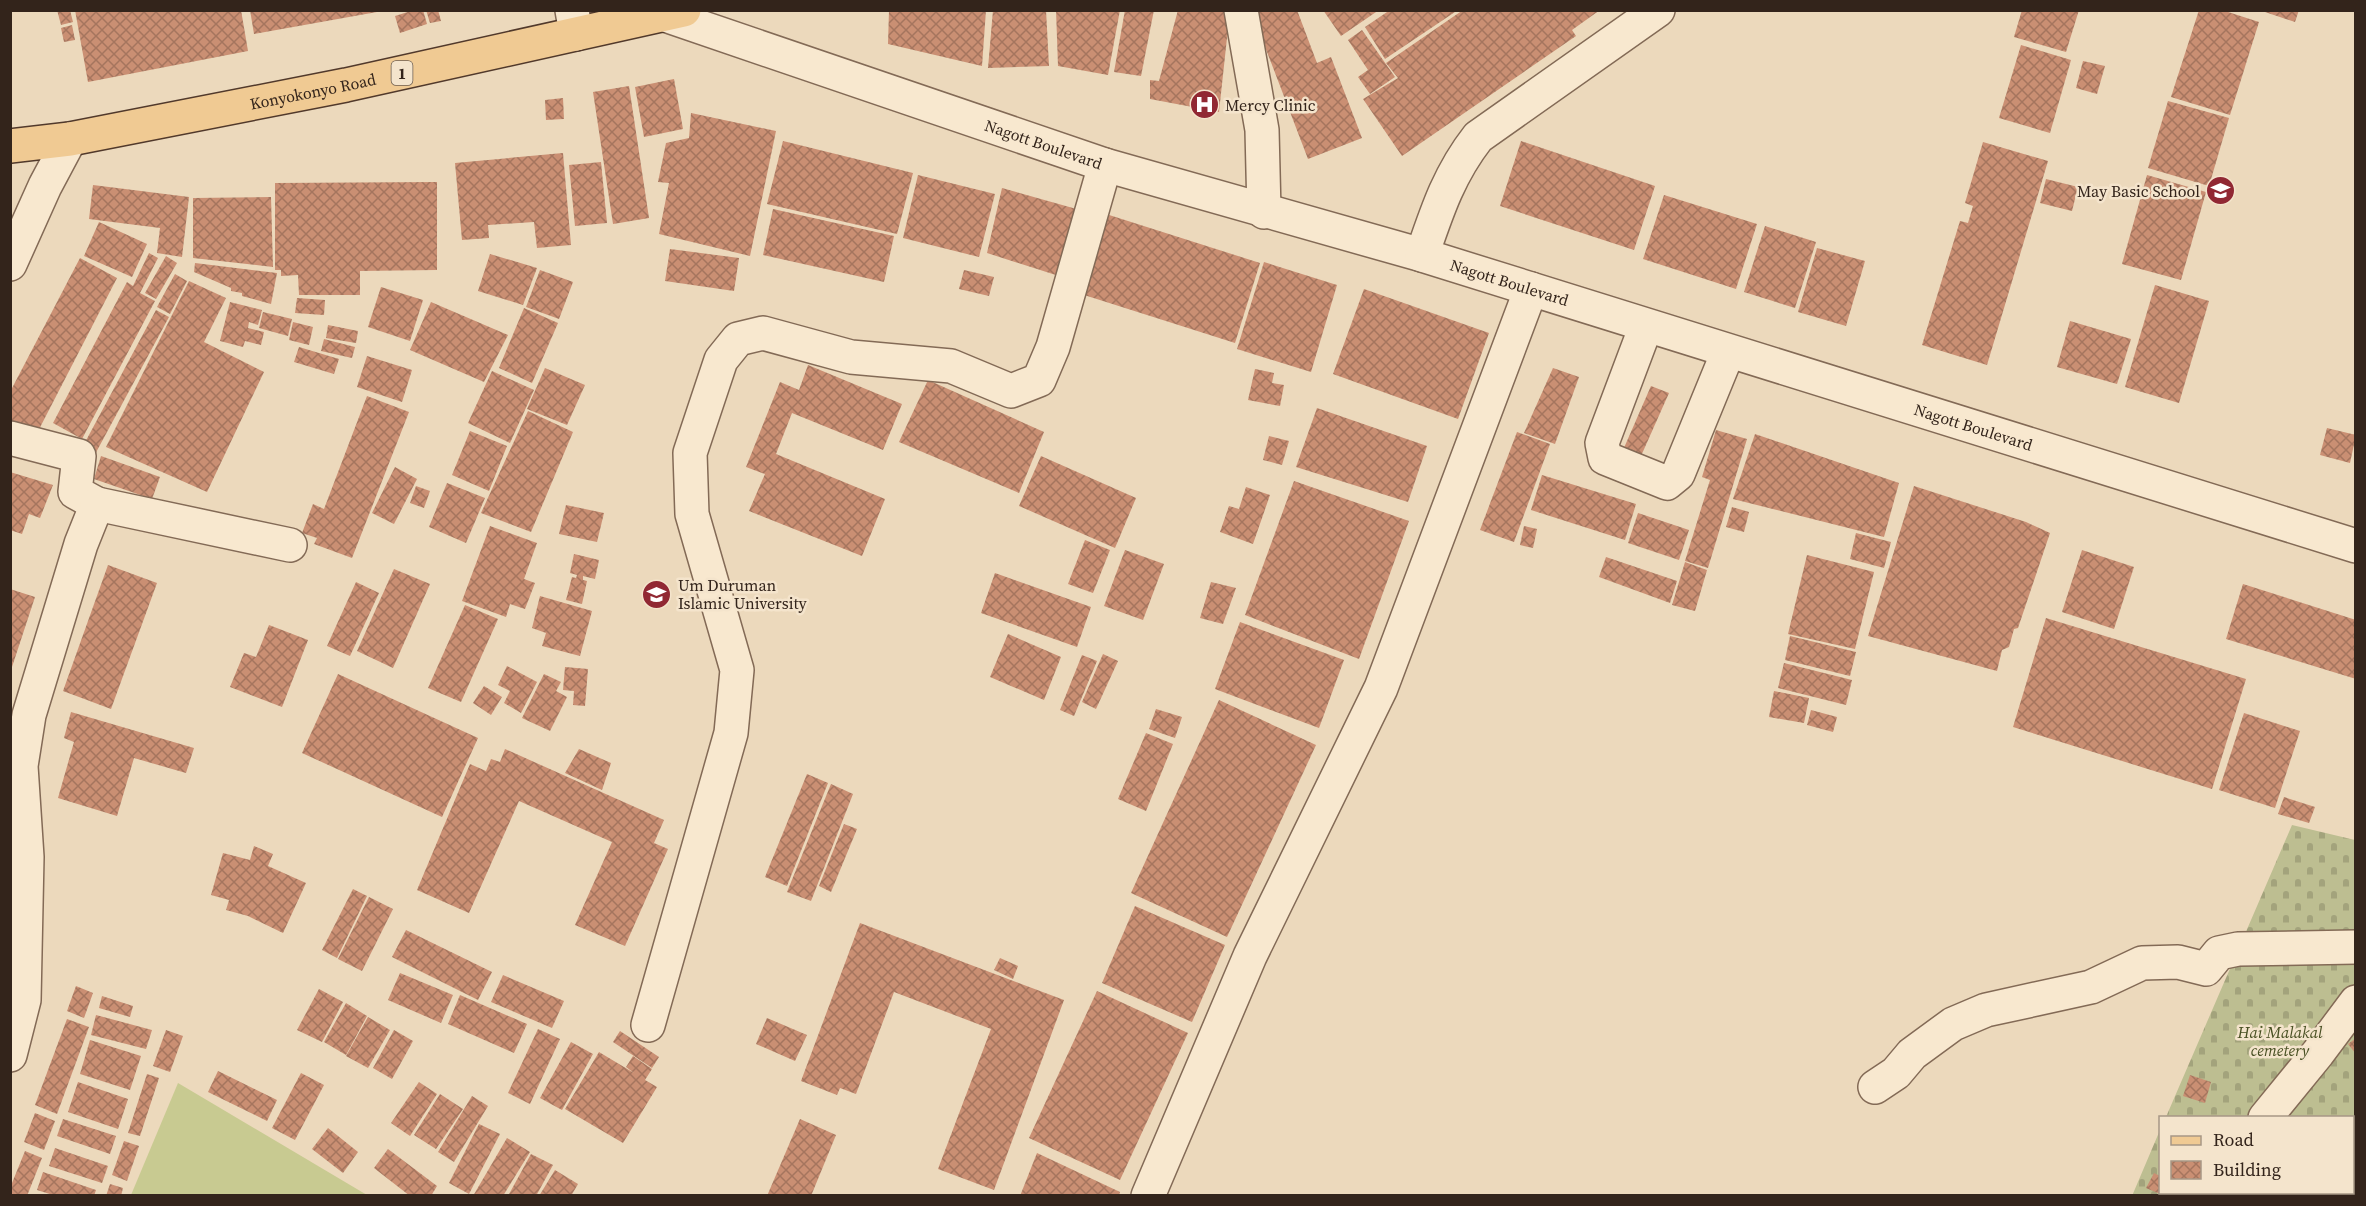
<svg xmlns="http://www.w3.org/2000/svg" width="2366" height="1206" viewBox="0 0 2366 1206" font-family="'Source Serif 4',serif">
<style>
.cemetery{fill:url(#cemetery-stones)}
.garden{fill:#c8ca91}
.building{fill:url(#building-cross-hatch)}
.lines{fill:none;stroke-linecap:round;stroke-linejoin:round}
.minor-casing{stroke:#836a56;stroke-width:36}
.major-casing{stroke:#51392b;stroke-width:36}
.minor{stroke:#f8e8cf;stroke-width:33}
.major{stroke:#f0ca93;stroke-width:33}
.labels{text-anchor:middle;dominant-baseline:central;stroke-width:5;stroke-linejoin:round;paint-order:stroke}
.shield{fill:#f4e4cc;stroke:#6d5e50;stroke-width:1.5}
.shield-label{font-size:15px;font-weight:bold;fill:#33241b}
.street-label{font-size:16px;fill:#33241b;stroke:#f4e4cc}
.poi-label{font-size:16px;fill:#33241b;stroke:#f4e4cc;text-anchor:start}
.park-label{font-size:16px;font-style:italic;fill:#484f22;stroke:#f4e4cc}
</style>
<defs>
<pattern id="cemetery-stones" width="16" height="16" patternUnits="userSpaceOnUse" patternTransform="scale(1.5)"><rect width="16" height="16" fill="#bdbe91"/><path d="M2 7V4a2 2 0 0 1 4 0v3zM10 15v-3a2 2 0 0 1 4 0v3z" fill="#a3a37c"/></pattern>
<pattern id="building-cross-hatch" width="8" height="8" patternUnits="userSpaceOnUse" patternTransform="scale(1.5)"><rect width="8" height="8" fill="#ca8f73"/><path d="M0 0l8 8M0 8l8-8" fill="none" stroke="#a5755e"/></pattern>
</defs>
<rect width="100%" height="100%" fill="#ecd9bc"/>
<path class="cemetery" d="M2292,825L2355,840V1195L2132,1196L2160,1130V1192H2352V1118L2166,1117Z"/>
<path class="garden" d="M178,1083L367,1195H131Z"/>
<g class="building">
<path d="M57,10H70L73,22L61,25Z"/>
<path d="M75,10H241L248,51L88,82Z"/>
<path d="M250,10H377V12L254,34Z"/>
<path d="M414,10H423L427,24L400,33L395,16Z"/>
<path d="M426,10H438L441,21L430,23Z"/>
<path d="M889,10H986L982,66L888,44Z"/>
<path d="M993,10H1046L1049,66L988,68Z"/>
<path d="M1056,10H1120L1108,75L1058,66Z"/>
<path d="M1125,10H1154L1141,76L1114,72Z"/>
<path d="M1178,10H1230L1219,112L1150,99V80L1159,81Z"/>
<path d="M1251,10H1297L1317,63L1331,57L1362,138L1308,159Z"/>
<path d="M1323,10H1379L1341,36Z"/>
<path d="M1390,10H1458L1385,59L1365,27Z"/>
<path d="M1463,10H1600L1572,30L1576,36L1402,156L1363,99L1398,78L1386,63Z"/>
<path d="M2022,10H2079L2066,52L2014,37Z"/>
<path d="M2199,10H2222L2259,22L2230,115L2171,97Z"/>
<path d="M2259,10H2299L2295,22Z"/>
<path d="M72,25L75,40L64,42L61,28Z"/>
<path d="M1362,30L1395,77L1370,94L1358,77L1368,70L1348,40Z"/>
<path d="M2021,45L2071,60L2050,133L1999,118Z"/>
<path d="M2083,61L2105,66L2097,94L2076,88Z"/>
<path d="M674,79L683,129L644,137L635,87Z"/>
<path d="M629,86L649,218L613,224L593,92Z"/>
<path d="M563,98L564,119L546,120L545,100Z"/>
<path d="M2168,101L2229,118L2209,186L2148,168Z"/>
<path d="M691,113L776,131L750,256L659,234L669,183L658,182L666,143L689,138Z"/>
<path d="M783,141L913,173L897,234L767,204Z"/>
<path d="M1521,141L1655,186L1634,250L1500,206Z"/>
<path d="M1983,142L2048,161L1987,365L1922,345L1960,221L1968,223L1973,206L1965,203Z"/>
<path d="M563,153L571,245L537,248L534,222L488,225L489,238L462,240L455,163Z"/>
<path d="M601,162L607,223L575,226L569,165Z"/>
<path d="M918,175L995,194L979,257L903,238Z"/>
<path d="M2147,175L2206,192L2181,280L2122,264Z"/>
<path d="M2046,179L2078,187L2072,211L2040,203Z"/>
<path d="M437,182V270L360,271V295H299L298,275L281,276V270H275V183Z"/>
<path d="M93,185L189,197L182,257L157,253L160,228L89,219Z"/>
<path d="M1002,188L1080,210L1062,277L987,253Z"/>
<path d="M1664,195L1757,224L1736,289L1643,259Z"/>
<path d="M271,197L273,267L193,258V198Z"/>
<path d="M773,209L894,236L884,282L763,255Z"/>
<path d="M1106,214L1260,263L1235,343L1081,294Z"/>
<path d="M99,222L147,244L132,277L84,256Z"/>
<path d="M1765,226L1816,242L1795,308L1744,292Z"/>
<path d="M1817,248L1865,261L1846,326L1798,312Z"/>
<path d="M670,249L739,258L734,291L665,281Z"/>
<path d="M149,253L158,258L140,293L155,301L82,439L53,423L127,282L133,286Z"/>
<path d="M490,254L537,268L523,305L478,291Z"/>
<path d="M166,256L177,263L156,299L145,293Z"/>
<path d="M80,258L117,278L33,441L10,429V392Z"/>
<path d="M1264,262L1337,285L1311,372L1237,349Z"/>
<path d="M195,263L277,273L271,304L242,296V293L231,291V288L194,272Z"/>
<path d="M540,270L573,282L559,319L526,307Z"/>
<path d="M964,270L994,277L989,296L959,289Z"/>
<path d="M175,274L187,281L170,314L157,307Z"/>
<path d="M189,281L226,298L204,342L264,372L207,492L106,447Z"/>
<path d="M2155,285L2209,301L2179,403L2125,387Z"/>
<path d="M381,287L423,300L410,341L368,327Z"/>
<path d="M1364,289L1489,333L1458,419L1333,374Z"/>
<path d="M297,298L325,300L324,315L295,313Z"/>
<path d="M230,302L262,310L258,325L249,322L248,328L264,332L261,345L245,341L243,347L220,341Z"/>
<path d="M431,302L508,335L484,382L410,350Z"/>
<path d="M524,308L558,323L532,383L499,368Z"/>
<path d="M156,310L169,317L93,458L82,448Z"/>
<path d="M263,312L292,319L288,336L259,328Z"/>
<path d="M2070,321L2131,339L2117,384L2057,367Z"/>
<path d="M293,322L313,327L309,345L289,340Z"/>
<path d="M328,325L358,331L356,343L326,338Z"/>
<path d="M324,339L355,347L352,358L321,351Z"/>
<path d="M299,347L339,359L334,374L294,362Z"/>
<path d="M367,356L412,370L402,402L357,387Z"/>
<path d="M808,365L902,404L883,450L792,413L776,454L885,499L862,556L749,511L765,474L746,467L780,382L799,390Z"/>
<path d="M545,368L585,385L567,425L527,409Z"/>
<path d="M1553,368L1579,377L1555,444L1524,433Z"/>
<path d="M1255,369L1274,373L1272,383L1284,385L1280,406L1248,400Z"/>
<path d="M492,371L534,390L510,443L468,423Z"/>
<path d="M928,380L1044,432L1019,493L899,442Z"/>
<path d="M1651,386L1669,393L1637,465L1620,457Z"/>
<path d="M367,396L409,412L352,558L314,544L317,538L302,533L313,504L324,509Z"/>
<path d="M1317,408L1427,446L1408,502L1296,467Z"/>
<path d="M528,411L573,432L531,532L481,513Z"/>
<path d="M2327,428L2356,435L2350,463L2320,455Z"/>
<path d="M1716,430L1747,439L1708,568L1685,561L1710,480L1702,477Z"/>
<path d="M470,431L507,446L489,491L452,475Z"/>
<path d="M1517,432L1550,444L1514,542L1480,530Z"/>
<path d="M1755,434L1899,483L1884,537L1733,499Z"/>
<path d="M1269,436L1289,441L1282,465L1263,460Z"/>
<path d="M101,456L160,477L152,499L94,479Z"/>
<path d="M1041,456L1136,498L1115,548L1019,506Z"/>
<path d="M395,467L417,479L394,524L372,513Z"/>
<path d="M10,472L53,485L40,518L29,514L22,534L10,530Z"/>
<path d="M1542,475L1636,504L1625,540L1531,510Z"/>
<path d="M1294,481L1409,521L1359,659L1245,615Z"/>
<path d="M447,483L485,498L466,543L429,527Z"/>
<path d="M416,486L430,491L424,508L410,503Z"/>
<path d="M1914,486L2026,522L2050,533L2018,628L2014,629L2009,647L2002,650L1997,671L1868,636Z"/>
<path d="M1246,487L1270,495L1253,544L1220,532L1229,506L1239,509Z"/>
<path d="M566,505L604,513L597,542L559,534Z"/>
<path d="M1732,507L1749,512L1744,532L1726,527Z"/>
<path d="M1638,513L1689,530L1679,560L1628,543Z"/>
<path d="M490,526L537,543L524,579L535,583L525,609L510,604L506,617L462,601Z"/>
<path d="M1524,526L1537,529L1533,548L1520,545Z"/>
<path d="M1856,533L1891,542L1884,568L1850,559Z"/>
<path d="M1085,540L1110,550L1093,593L1068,584Z"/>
<path d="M1125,550L1164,564L1143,620L1104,606Z"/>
<path d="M2082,550L2134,567L2114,629L2062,612Z"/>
<path d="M574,554L599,560L595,579L583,576V580L587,581L582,604L566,600L572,577L576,578L577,575L570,573Z"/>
<path d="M1807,555L1874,572L1855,649L1788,634Z"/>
<path d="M1606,557L1677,581L1670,603L1599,577Z"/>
<path d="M1685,562L1707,570L1695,611L1672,605Z"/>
<path d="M108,565L157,583L111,709L63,691Z"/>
<path d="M394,569L430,584L393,668L357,651Z"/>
<path d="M995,573L1091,607L1077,647L981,613Z"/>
<path d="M356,582L379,593L350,656L327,646Z"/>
<path d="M1211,582L1236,588L1223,624L1200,618Z"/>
<path d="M2243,584L2356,620V679L2226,639Z"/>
<path d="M10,589L35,597L11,670H10Z"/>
<path d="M540,596L592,611L580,656L542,646L546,633L532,628Z"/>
<path d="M465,605L498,619L461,702L428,688Z"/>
<path d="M2046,618L2246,679L2212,789L2013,727Z"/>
<path d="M1240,622L1344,660L1319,728L1215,689Z"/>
<path d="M269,625L308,640L282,707L230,687L244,653L256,657Z"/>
<path d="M1008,634L1061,657L1044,700L990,677Z"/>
<path d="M1790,636L1856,652L1850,676L1785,660Z"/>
<path d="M1103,654L1118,661L1096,709L1082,702Z"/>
<path d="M1082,655L1097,661L1074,716L1060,710Z"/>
<path d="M1784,663L1852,680L1846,705L1778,688Z"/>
<path d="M507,666L537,682L521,713L504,703L510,691L498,685Z"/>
<path d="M565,667L588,669L585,706L573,705L574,691L563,690Z"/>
<path d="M338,674L478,738L442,817L302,753Z"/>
<path d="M544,674L561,682L556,691L567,697L550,731L522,718Z"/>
<path d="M484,686L502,697L491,715L473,703Z"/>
<path d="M1774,691L1809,698L1804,723L1769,717Z"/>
<path d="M1219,700L1316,745L1227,937L1131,893Z"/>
<path d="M1156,709L1182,717L1175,738L1149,729Z"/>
<path d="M1811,710L1837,717L1833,732L1807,725Z"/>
<path d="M71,712L194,748L186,773L134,758L117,816L58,798L74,742L64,738Z"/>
<path d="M2244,713L2300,731L2275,808L2219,790Z"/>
<path d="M1146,733L1173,744L1146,811L1118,799Z"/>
<path d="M505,749L664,820L654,843L668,849L625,946L575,925L612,842L519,801L469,913L417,890L470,764L486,771L491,759L500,762Z"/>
<path d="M579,749L611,763L602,790L565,773Z"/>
<path d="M807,774L828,783L787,886L765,877Z"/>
<path d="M831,784L853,794L811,901L787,892Z"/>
<path d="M2284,797L2315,807L2309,823L2278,814Z"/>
<path d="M844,824L857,829L831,892L819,886Z"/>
<path d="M254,846L273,854L268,866L306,883L283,933L248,916L226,910L229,900L211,895L223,853L250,860Z"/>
<path d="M353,889L367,896L337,958L322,950Z"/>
<path d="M369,897L393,909L362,971L338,959Z"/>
<path d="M1135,906L1225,945L1192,1022L1102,983Z"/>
<path d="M860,923L1064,1000L994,1190L938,1169L991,1029L894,992L856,1094L840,1088L837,1095L801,1081Z"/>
<path d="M406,930L492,972L478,1000L392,957Z"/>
<path d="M1000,958L1018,966L1013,979L994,970Z"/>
<path d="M400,973L453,995L441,1023L388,1000Z"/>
<path d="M503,975L564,1001L552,1028L491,1002Z"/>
<path d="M76,986L93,993L84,1018L67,1011Z"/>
<path d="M319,989L343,1002L322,1042L297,1030Z"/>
<path d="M1097,991L1188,1033L1120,1180L1029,1138Z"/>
<path d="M460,995L527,1024L514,1053L448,1024Z"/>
<path d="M102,996L133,1006L130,1017L99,1008Z"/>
<path d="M346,1003L367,1016L346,1055L324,1042Z"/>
<path d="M96,1015L152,1030L146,1049L91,1035Z"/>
<path d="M368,1017L390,1030L368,1068L346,1056Z"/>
<path d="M767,1018L807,1035L795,1061L756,1044Z"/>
<path d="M67,1019L89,1027L57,1114L35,1105Z"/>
<path d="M538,1029L560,1039L530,1104L508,1093Z"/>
<path d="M166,1030L183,1036L170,1072L153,1066Z"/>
<path d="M394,1030L413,1041L392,1079L373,1068Z"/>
<path d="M620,1031L659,1057L652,1068L613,1042Z"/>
<path d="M2356,1038V1054L2348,1044Z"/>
<path d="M90,1040L141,1056L130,1090L80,1074Z"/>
<path d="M571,1042L593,1054L562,1110L540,1098Z"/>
<path d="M599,1052L634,1073L626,1067L633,1056L652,1069L645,1080L657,1087L623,1143L565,1109Z"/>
<path d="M218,1071L277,1100L267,1121L208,1092Z"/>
<path d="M301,1073L324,1085L295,1140L272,1128Z"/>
<path d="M147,1074L159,1078L140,1136L128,1133Z"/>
<path d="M2190,1075L2211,1082L2205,1103L2183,1096Z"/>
<path d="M78,1082L128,1099L118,1129L68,1112Z"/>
<path d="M419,1082L437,1094L410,1136L391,1123Z"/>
<path d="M440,1094L463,1109L436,1149L414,1135Z"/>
<path d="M472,1096L488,1106L454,1162L438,1152Z"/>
<path d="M35,1113L55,1121L44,1150L24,1142Z"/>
<path d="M63,1119L116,1136L110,1154L57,1136Z"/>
<path d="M800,1119L836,1135L811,1196H767Z"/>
<path d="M479,1124L500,1134L469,1194L449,1183Z"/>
<path d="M328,1128L358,1152L343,1173L312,1149Z"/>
<path d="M507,1138L530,1152L503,1196H473Z"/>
<path d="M124,1141L139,1146L127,1181L112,1175Z"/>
<path d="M55,1148L108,1166L102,1183L49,1166Z"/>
<path d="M388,1149L437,1186L431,1196H410L374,1168Z"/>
<path d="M25,1151L42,1158L27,1196H14L10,1194V1188Z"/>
<path d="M1037,1153L1120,1192L1119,1196H1020Z"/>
<path d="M531,1154L553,1165L536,1196H508Z"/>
<path d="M555,1170L578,1184L571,1196H539Z"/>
<path d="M43,1172L96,1190L94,1196H56L37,1190Z"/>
<path d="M2154,1173L2160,1176V1192H2166L2165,1196L2146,1188Z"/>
<path d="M110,1184L123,1188L121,1196H106Z"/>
<path d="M2236,1192H2251L2250,1196Z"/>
<path d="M2264,1192H2287L2285,1196H2261Z"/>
</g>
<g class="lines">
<defs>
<g id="minor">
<path d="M572,10L576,34"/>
<path d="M1241,10L1262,130L1264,212"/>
<path id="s1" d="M665,15L1105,165L1422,255L2356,546"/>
<path d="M1422,255C1437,211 1449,174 1478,137L1658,10"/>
<path d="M10,264L45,186L70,139"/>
<path d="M1646,326L1602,443L1605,458L1667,483L1678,474L1728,352"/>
<path d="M10,438L79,456L75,492L97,504L81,544L29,715L21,766L27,857L24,1000L10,1055"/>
<path d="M97,504L290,545"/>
<path d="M648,1025L731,733L737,670L692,514L690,453L721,360L738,339L763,333L851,357L951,366L1011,391L1039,380L1053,347L1105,165"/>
<path d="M1875,1087L1896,1073L1912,1054L1953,1024L1986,1010L2091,987L2142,963L2178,962L2206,969L2219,953L2238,949L2356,947"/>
<path d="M2265,1118L2318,1053L2356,1002"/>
<path d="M1148,1196L1250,956L1381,688L1531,289"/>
<path d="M2210,1196L2212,1192"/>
</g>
<g id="major">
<path id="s2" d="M10,146L70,139L346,85L684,10"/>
</g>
</defs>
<use href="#minor" class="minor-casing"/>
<use href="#major" class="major-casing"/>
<use href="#minor" class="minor"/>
<use href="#major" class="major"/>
</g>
<defs>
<symbol id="hospital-disc" viewBox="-11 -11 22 22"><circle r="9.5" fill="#912833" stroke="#f4e4cc"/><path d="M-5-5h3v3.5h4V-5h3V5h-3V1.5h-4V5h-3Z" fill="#fff"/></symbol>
<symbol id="school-disc" viewBox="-11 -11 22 22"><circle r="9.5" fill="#912833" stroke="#f4e4cc"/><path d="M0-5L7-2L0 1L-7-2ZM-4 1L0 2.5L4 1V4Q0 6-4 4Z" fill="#fff"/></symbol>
<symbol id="university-disc" viewBox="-11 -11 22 22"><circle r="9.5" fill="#912833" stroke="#f4e4cc"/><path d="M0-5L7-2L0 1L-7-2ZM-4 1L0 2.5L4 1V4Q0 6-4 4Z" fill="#fff"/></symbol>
</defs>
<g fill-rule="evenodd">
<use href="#hospital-disc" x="1188" y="88" width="33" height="33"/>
<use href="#school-disc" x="2204" y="174" width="33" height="33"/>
<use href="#university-disc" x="640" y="578" width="33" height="33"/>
</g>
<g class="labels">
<rect class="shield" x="391.5" y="61" width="21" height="24" rx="4.5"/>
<g class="shield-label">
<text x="402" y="73">1</text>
</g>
<g class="street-label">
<text stroke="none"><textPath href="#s2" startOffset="308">Konyokonyo Road</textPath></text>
<text stroke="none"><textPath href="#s1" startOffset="400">Nagott Boulevard</textPath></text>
<text stroke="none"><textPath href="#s1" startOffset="886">Nagott Boulevard</textPath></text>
<text stroke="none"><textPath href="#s1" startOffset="1372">Nagott Boulevard</textPath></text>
</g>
<g class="poi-label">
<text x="1225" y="105">Mercy Clinic</text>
<text x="2200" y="191" text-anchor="end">May Basic School</text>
<text x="678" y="585">Um Duruman<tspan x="678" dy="18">Islamic University</tspan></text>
</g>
<g class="park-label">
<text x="2280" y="1032">Hai Malakal<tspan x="2280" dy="18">cemetery</tspan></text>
</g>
</g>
<rect width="2366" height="1206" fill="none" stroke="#33241b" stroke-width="24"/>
<rect x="2159" y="1116" width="195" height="78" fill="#f4e4cc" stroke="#a79785" stroke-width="1.5"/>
<rect x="2171" y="1136" width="30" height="9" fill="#f0ca93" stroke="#a79785" stroke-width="1.5"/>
<text x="2213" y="1146" font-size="18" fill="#33241b">Road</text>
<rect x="2171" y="1161" width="30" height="18" fill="url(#building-cross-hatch)" stroke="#a79785" stroke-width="1.5"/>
<text x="2213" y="1176" font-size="18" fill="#33241b">Building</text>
</svg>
